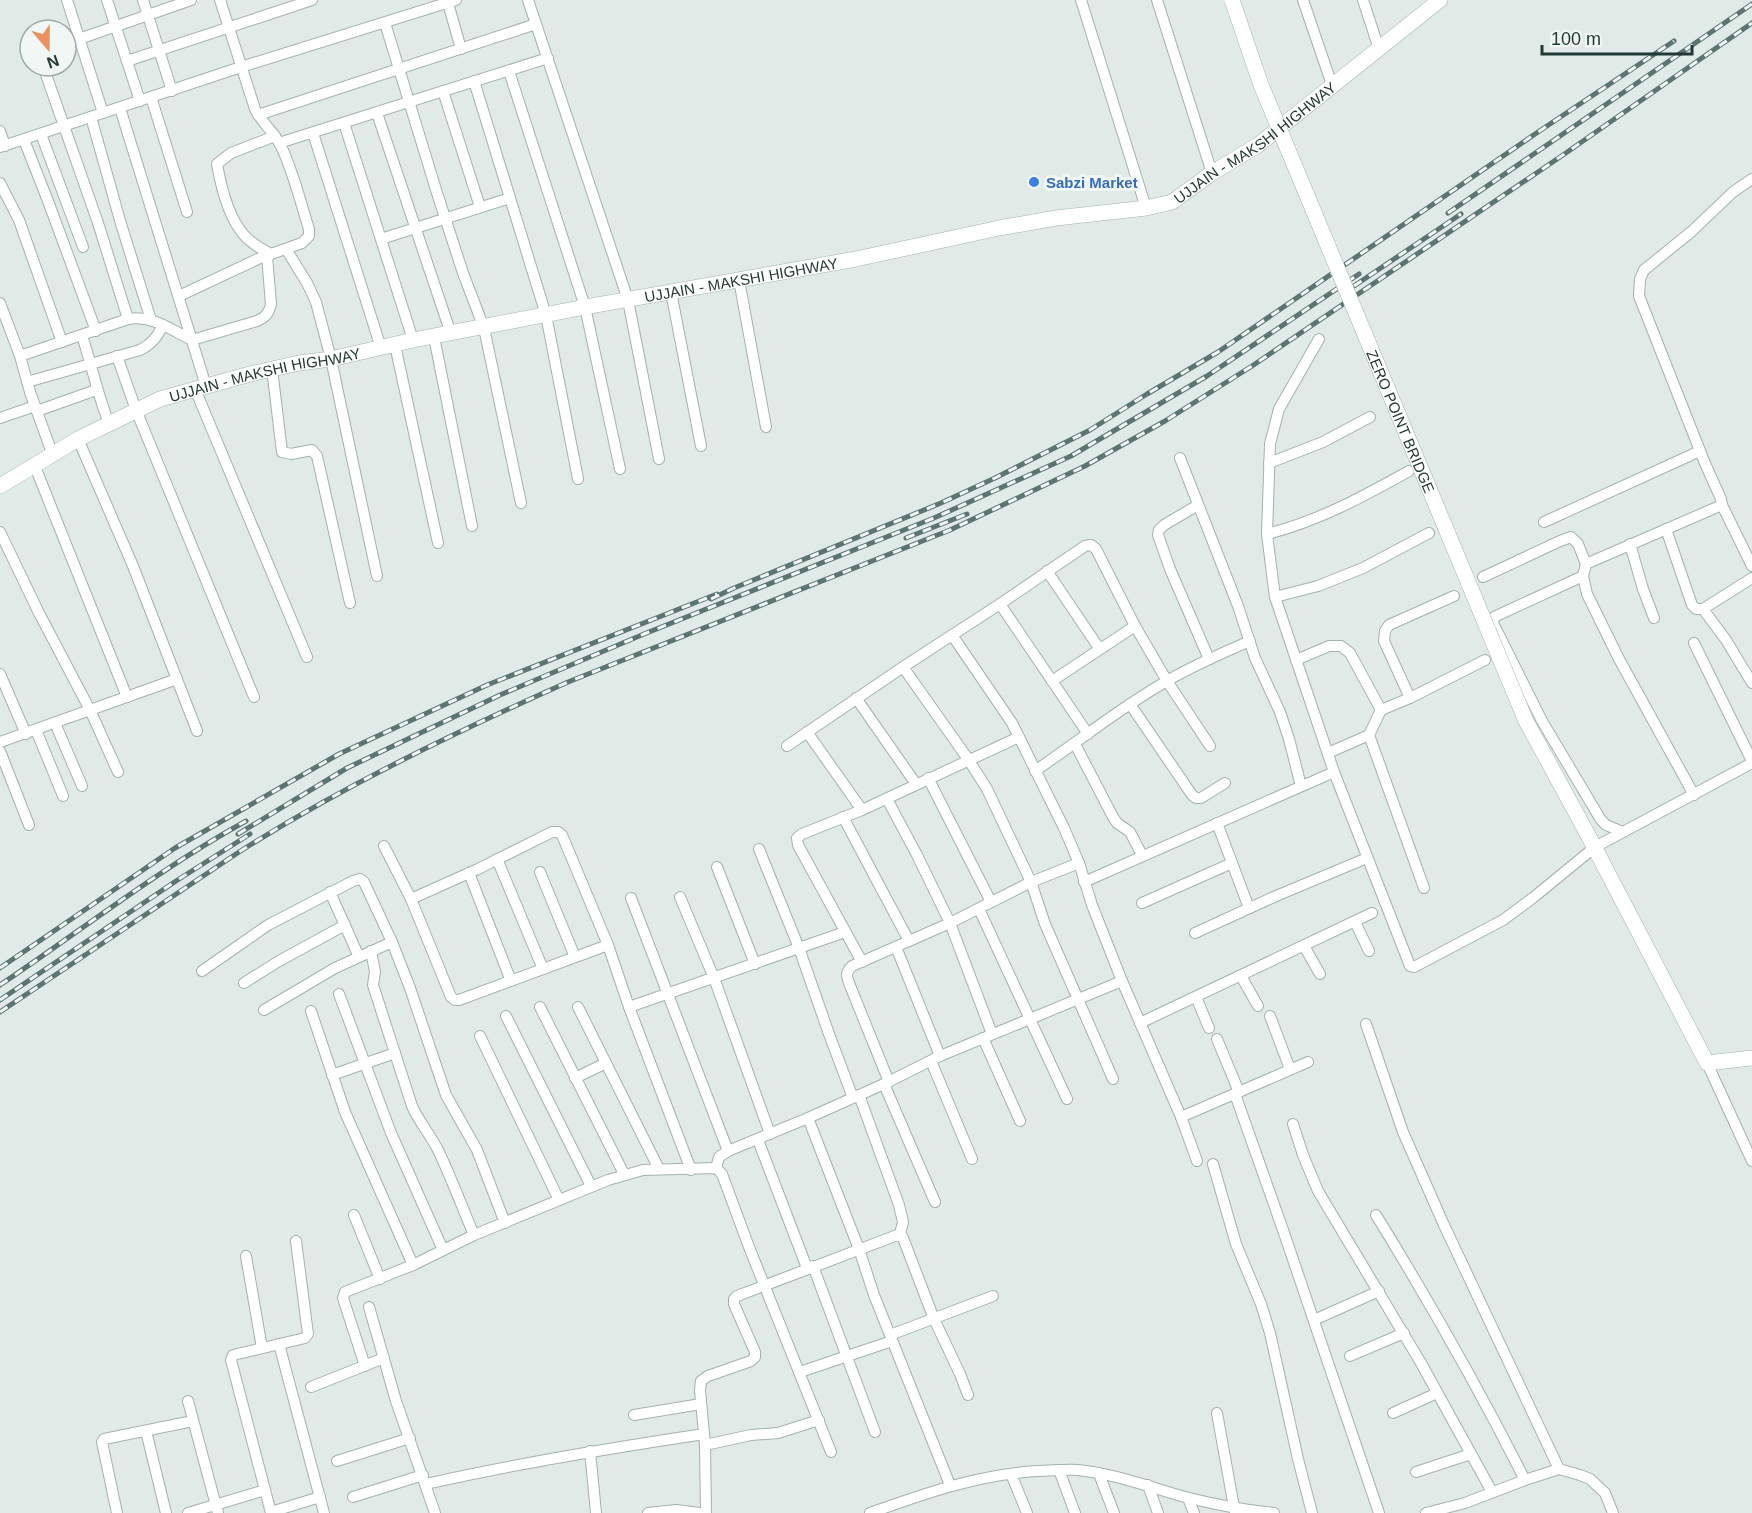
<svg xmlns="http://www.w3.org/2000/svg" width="1752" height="1513" viewBox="0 0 1752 1513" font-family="Arial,sans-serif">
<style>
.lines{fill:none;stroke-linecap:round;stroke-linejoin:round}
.street-casing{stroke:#a3b2ae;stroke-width:12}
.secondary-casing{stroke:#a0b5b0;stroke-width:16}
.street{stroke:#fff;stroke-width:10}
.secondary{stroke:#fff;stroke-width:15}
.rail-casing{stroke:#5c7572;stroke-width:5}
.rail{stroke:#f0f7f5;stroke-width:3;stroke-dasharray:9;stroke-linecap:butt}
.secondary-bridge-casing{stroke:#a0b5b0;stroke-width:16;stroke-linecap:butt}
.secondary-bridge{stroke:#fff;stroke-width:15}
.shop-dot{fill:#3f7fe0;stroke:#f0f7f5;stroke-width:2}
.labels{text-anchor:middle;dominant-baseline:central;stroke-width:6;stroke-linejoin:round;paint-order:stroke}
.street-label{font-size:15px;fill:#223a36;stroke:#f0f7f5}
.shop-label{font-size:15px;font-weight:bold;fill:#366cbe;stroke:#f0f7f5;text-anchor:start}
</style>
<rect width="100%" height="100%" fill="#e0eae7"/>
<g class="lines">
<defs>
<g id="street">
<path d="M67,0L103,113"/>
<path d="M107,0L140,101"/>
<path d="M143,0L172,91"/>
<path d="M528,0L628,300L659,459"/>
<path d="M1081,0L1146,208"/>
<path d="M1157,0L1212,173"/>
<path d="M1303,0L1332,85"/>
<path d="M1363,0L1379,49"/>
<path d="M448,3L461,49"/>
<path d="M385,23L437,193L463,273L484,328L521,503"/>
<path d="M79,39L191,0"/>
<path d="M127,61L312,0"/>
<path d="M43,66L98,223L128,319"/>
<path d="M509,71L585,307L620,469"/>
<path d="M474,81L546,315L578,479"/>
<path d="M443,91L480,207"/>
<path d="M151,97L187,212"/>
<path d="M120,108L206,386"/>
<path d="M377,113L451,334"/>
<path d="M258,115L536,24"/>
<path d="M91,117L121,224L151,320"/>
<path d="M344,123L413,340"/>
<path d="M0,131L5,146"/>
<path d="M313,133L381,348"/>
<path d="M41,134L83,247"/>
<path d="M24,140L48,201L96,331"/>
<path d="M279,143L548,58"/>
<path d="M0,147L241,67L456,0"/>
<path d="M1752,179L1733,192L1691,232L1644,270L1640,279L1639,296L1704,461L1721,499L1722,505L1752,566"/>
<path d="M0,183L19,220L62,342"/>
<path d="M381,239L510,198"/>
<path d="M286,249L307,283L316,302L331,359L377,576"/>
<path d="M271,254C261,249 251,243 244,235C228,217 221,187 217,164L231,153L275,136"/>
<path d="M739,280L766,427"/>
<path d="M671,292L701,446"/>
<path d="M179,296L260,258L302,243L309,236V229C300,201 293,170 280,144C273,131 261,122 255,109L220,0"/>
<path d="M0,303L20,356L30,392L52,453"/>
<path d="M82,336C92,365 97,394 109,423"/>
<path d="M434,337L472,526"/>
<path d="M1319,339L1279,409L1270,444L1267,534L1275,597L1334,772L1410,966L1414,967L1503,920L1534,897L1595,847L1752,763"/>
<path d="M395,345L438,543"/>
<path d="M20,356L128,319C153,315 171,330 192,340L257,321C266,317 269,313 271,304L267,256"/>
<path d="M117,356L136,410L254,697"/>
<path d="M272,369L282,452L291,454L312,450L317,456L350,603"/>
<path d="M27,382L140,350C152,344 157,337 163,325"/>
<path d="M195,389L307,657"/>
<path d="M37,411L96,390"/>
<path d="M0,418L35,406"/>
<path d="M78,439L133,566L197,731"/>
<path d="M1180,458L1238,606L1255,658L1280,712L1289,739L1301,786"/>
<path d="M1269,463L1323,442L1370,417"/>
<path d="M34,464L127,697"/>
<path d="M1198,505L1164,525L1159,530L1158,535L1170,569L1209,659"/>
<path d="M1544,522L1700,451"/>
<path d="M1666,529L1692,605L1696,609H1703"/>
<path d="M0,532L39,613L90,710L118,772"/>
<path d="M1267,534C1319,521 1362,497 1409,471"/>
<path d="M1630,544L1643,589L1654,618"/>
<path d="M1047,571L1099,648"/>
<path d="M1583,576L1494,617L1493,623L1542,721L1601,820L1606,825L1623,832"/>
<path d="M1483,577L1560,541L1571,537L1578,544L1586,564"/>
<path d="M1752,578L1703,609L1726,640L1752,683"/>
<path d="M1275,597L1318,586L1363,568L1429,533"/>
<path d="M1000,604L1088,734"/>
<path d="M952,635L1012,723L1064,828L1079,863L1092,905L1122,981L1181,1117L1197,1161"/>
<path d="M1694,643L1752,761"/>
<path d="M1296,660L1329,646H1341L1350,653L1381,710"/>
<path d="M903,667L968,759L987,789L1031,882L1045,924L1113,1079"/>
<path d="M0,674L26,734"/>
<path d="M1052,681L1135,626"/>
<path d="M856,698L916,784"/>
<path d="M1410,698L1384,641L1385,631L1389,625L1454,596"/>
<path d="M1130,704L1192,795L1196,798H1201L1225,783"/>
<path d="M55,723L82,786"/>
<path d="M36,730L63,796"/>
<path d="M807,732L862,810"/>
<path d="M1369,735L1381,710L1410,698L1485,660"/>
<path d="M0,742L177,679"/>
<path d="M1075,744L1113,817L1117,823L1130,832L1142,855"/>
<path d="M787,746L903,667L1000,604L1085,546L1091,545L1096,549L1135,626L1167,681L1210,746"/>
<path d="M0,751L29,825"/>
<path d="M1328,753L1369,735L1424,888"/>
<path d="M1035,771C1079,741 1121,707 1167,681C1194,665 1222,653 1250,641"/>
<path d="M928,778L991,902"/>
<path d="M1694,795L1619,659L1587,594L1583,576L1586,564L1722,505"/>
<path d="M887,799L917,855L950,923L992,1034"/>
<path d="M843,817L909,941"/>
<path d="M1217,823L1249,908"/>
<path d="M384,846L411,899L451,997L455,1000H459L608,945"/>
<path d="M759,849L799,948L829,1034L853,1098"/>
<path d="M497,859L543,969"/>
<path d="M717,867L755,964"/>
<path d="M540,872L575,957"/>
<path d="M469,873L511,981"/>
<path d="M1084,882L1334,772"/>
<path d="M330,892L359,957"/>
<path d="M680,897L714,978L770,1134"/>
<path d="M631,898L728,1151"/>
<path d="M411,899L478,869L552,832H558L562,835L608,945L629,1007L691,1170"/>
<path d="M1142,903L1232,863"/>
<path d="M979,909L1067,1099"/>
<path d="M1355,922L1369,951"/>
<path d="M1195,933L1276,896L1367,858"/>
<path d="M1304,946L1320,974"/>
<path d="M896,947L940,1056"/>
<path d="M371,951L375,972L373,985L412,1106C419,1122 430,1134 438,1150C451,1177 462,1207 474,1235"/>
<path d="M862,962L798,845L797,838L802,834L862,810L1019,737"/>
<path d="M202,971L268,925L353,881L360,879L364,882L392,942L410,988L446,1095L477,1150L505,1223"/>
<path d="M1241,976L1258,1006"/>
<path d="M244,983L279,961L345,925"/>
<path d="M339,994L391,1133L443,1250"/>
<path d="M1196,997L1209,1028"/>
<path d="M540,1007L624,1174"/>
<path d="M578,1007L659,1169"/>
<path d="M629,1007L845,932"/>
<path d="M264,1010L335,968L392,942"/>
<path d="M311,1011L345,1112L413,1265"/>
<path d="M506,1016L591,1186"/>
<path d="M1270,1016L1290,1069"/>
<path d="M1140,1023L1372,913"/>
<path d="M1366,1024L1403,1132L1444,1225L1559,1469"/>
<path d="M480,1036L559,1200"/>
<path d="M983,1038L1020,1121"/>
<path d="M1217,1039L1239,1092"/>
<path d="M931,1061L972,1159"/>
<path d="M1707,1063L1752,1161"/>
<path d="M332,1075L395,1053"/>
<path d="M575,1078L606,1063"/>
<path d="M889,1082L849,983C846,975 846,972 852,966L950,923L1031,882L1079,863"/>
<path d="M884,1084L935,1202"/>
<path d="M1235,1094L1283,1230L1379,1513"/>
<path d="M859,1095L899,1205L903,1222L900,1234"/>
<path d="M1181,1117L1308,1062"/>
<path d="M808,1118L859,1249L874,1295L950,1485"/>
<path d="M1293,1124L1303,1155L1318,1191L1421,1363L1492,1492"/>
<path d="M758,1140L807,1268"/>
<path d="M1213,1164L1236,1244L1261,1304L1270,1333L1298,1459L1312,1513"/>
<path d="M716,1168L719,1157L728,1151L808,1118L884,1084L940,1056L1122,981"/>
<path d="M354,1215L380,1279"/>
<path d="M1376,1215C1429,1301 1479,1389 1525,1480"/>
<path d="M246,1256L262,1348"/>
<path d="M813,1266L875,1432"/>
<path d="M369,1307L396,1401L435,1513"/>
<path d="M1314,1320L1379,1291"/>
<path d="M890,1335L993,1296"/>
<path d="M279,1344L324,1513"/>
<path d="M1350,1356L1404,1333"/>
<path d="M365,1366L343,1298L345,1292L413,1265L474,1235L608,1180L643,1170L716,1168L722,1174L749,1247L831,1452"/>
<path d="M800,1372L892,1341"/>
<path d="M311,1387L384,1358"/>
<path d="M188,1401L218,1513"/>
<path d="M1217,1413L1235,1513"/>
<path d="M1393,1413L1437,1393"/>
<path d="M634,1415L701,1404"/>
<path d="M146,1431L166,1513"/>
<path d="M705,1445L751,1435L778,1433L819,1420"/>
<path d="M590,1451L596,1513"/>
<path d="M337,1461L410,1438"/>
<path d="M1059,1470L1075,1513"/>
<path d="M1416,1472L1471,1454"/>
<path d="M1011,1474L1027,1513"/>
<path d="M1099,1474L1114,1513"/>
<path d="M426,1484C518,1463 611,1448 704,1434"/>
<path d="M1148,1485L1158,1513"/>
<path d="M353,1497L423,1475"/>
<path d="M1188,1498L1194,1513"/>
<path d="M271,1512L320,1497"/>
<path d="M117,1513L102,1442L104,1439L193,1421"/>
<path d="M188,1513L265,1490"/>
<path d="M271,1513L231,1360L233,1355L305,1338L308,1334L296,1241"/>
<path d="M648,1513L676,1510L699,1513"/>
<path d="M706,1513L705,1445L700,1390L701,1381L708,1376L751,1361L755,1357V1352L734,1304V1299L737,1296L900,1234L903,1238L934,1319L960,1374L968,1395"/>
<path d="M870,1513C926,1493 977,1475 1037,1471C1051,1471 1065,1469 1078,1470C1116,1474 1152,1488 1189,1498C1217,1505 1245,1510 1274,1513"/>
<path d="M1426,1513L1465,1503L1525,1480L1559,1469L1580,1475L1590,1479L1605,1493L1613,1513"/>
</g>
<g id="secondary">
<path id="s1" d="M0,486L78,439L160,399L250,374L299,363L331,359L413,340L585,307L856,259L999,228L1056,218L1146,208L1172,202L1212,173L1258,145L1440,0"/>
<path d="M1588,835L1707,1063L1752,1058"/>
</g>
</defs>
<use href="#street" class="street-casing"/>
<use href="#secondary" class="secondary-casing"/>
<use href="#street" class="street"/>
<use href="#secondary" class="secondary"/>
<defs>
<g id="rail">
<path d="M1448,213L1752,4"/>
<path d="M1354,286L1461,214"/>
<path d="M906,538L967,514"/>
<path d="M711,599L734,588L941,503L995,478L1090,430L1147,394L1218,352L1538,132L1674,41"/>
<path d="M238,834L347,768L500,695L644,634L934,518L1071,456L1207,376L1359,274"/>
<path d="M0,968L175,848L339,754L487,685L717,594"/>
<path d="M0,985C82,930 159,869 246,821"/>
<path d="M0,1000L176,881L250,834"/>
<path d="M0,1012L239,852C343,786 456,732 568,682L950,530L1085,466L1165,421L1252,366L1563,155L1752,23"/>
</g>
</defs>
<use href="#rail" class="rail-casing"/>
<use href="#rail" class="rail"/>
<defs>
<g id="secondary-bridge">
<path id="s2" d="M1232,0L1261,85L1526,721L1588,835"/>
</g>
</defs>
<use href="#secondary-bridge" class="secondary-bridge-casing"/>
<use href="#secondary-bridge" class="secondary-bridge"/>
</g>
<circle class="shop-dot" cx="1034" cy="182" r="6"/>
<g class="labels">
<g class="street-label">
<text stroke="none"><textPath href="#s1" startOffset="1316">UJJAIN - MAKSHI HIGHWAY</textPath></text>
<text stroke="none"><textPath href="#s1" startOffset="776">UJJAIN - MAKSHI HIGHWAY</textPath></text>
<text stroke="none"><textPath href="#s1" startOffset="290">UJJAIN - MAKSHI HIGHWAY</textPath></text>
<text stroke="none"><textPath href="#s2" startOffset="454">ZERO POINT BRIDGE</textPath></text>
</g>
<g class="shop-label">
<text x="1046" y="182">Sabzi Market</text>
</g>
</g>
<g transform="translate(48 48) rotate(160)"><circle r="28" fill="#f0f7f5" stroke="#9eaba9" stroke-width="1.5"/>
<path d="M0-4.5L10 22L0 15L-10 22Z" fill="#ea925e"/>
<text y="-9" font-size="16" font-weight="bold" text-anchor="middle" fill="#223a36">N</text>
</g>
<path d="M1542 45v9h150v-9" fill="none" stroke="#223a36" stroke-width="3"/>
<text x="1551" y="45" font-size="18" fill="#223a36" stroke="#f0f7f5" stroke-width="4.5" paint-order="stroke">100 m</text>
</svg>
